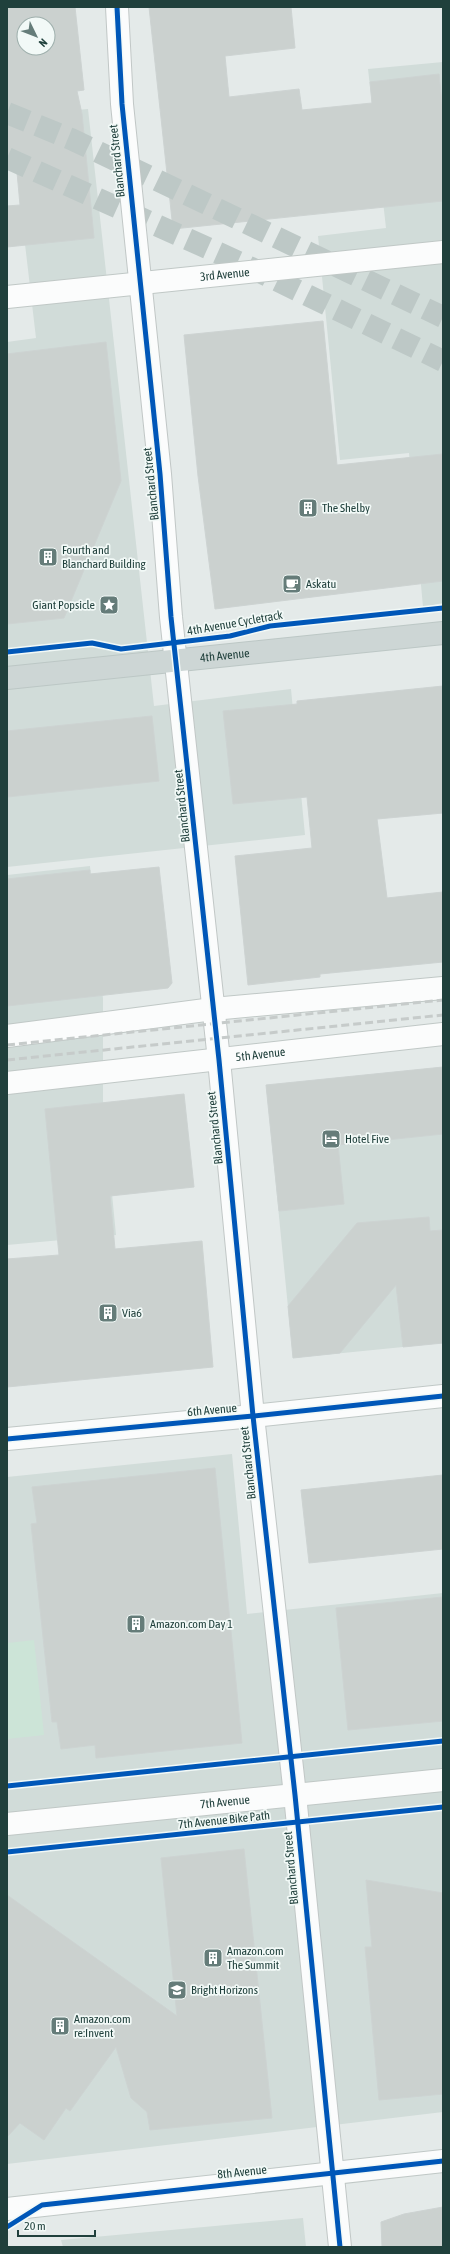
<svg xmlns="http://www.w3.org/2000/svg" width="450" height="2254" viewBox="0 0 450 2254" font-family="'Asap Condensed',sans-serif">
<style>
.built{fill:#d1dcd9}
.green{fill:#cce4d7}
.building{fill:#cbd1cf;stroke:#cdd3d2;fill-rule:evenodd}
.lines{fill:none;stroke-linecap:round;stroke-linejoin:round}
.motorway-tunnel{stroke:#bdc8c6;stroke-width:22;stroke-dasharray:22 11;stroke-linecap:butt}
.tertiary-casing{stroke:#c1c7c6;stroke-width:24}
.secondary-casing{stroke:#c0c8c6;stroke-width:24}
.primary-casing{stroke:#bcc7c5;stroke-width:24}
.tertiary{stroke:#fbfcfc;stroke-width:22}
.secondary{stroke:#fbfcfc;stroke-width:22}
.primary{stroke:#cdd6d5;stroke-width:22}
.rail{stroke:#c6cbca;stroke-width:3;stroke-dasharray:8 4;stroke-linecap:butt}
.cycleway-casing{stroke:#f2f9f7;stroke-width:8}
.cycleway{stroke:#0057b8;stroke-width:5}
.labels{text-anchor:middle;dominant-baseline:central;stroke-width:3.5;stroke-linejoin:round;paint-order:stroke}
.street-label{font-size:12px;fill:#20403c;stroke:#f2f9f7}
.poi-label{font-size:12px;fill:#20403c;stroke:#f2f9f7;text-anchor:start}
</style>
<rect width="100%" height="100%" fill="#e4eae9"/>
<g class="built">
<path d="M443,62V603L423,607L409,453L340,460L318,236L386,228L368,69Z"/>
<path d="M88,109L154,706L291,689L305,835L7,867V342L36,338L10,116Z"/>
<path d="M90,866L103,999V1101L116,1235L7,1245V875Z"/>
<path d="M443,1067V1343L293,1358L266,1085Z"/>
<path d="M232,1454L247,1614L443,1593V2112L7,2164V1477Z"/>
<path d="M303,2218L306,2247H63L61,2240Z"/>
</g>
<path class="green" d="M34,1640L44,1735L7,1739V1643Z"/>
<g class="building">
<path d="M7,7H75L84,90L77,91L82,114L94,238L7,247V206L20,205L16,161L7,162ZM24,24H48V48H24Z"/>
<path d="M149,7H291L295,48L225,56L229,97L299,89L302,110L372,103L370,82L439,74L443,114V201L173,229Z"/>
<path d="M323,321L337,465L443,454V581L215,609L198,476L184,335Z"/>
<path d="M106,342L121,481L64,618L7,624V354Z"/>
<path d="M443,686V813L377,819L387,898L443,892V962L320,974V977L248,985L235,856L312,848L307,797L233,804L223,711L297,704V701Z"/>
<path d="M152,716L159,781L7,797V731Z"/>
<path d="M159,867L172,983L168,988L7,1006V879L90,870V874Z"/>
<path d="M443,1067V1134L338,1145L344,1204L279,1211L266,1085Z"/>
<path d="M184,1094L194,1187L110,1196L115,1249L202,1241L213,1367L7,1387V1259L59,1255L45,1109Z"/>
<path d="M429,1217L430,1231L443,1230V1343L403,1347L396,1285L340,1353L293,1358L288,1306L357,1223Z"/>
<path d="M215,1468L242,1743L96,1758L95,1745L61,1749L57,1722H52L31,1524L37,1523L32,1487Z"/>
<path d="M443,1475V1549L309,1563L301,1490Z"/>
<path d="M443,1597V1721L348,1730L336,1608Z"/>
<path d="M244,1849L272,2118L150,2130L147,2112L131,2098L116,2047L70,2111L66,2108L44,2140L20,2123L7,2137V1895L177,2016L161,1858Z"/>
<path d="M366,1880L443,1893V2094L379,2100L365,1947H372Z"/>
<path d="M443,2207V2247H382L381,2222L404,2214Z"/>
</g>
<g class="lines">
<g class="motorway-tunnel">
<path d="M7,113L71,139L443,317"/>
<path d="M7,158L243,264L443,361"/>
</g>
<defs>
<path id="tertiary" d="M117,7L122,104L160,474L171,617L219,1060L253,1416L295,1795L340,2247"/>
<g id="secondary">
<path id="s1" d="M7,297L443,252"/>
<path d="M7,1036L213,1009L443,988"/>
<path id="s2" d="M7,1083L443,1034"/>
<path d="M7,1439L253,1416L443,1396"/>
<path id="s3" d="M7,1824L443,1780"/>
<path d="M7,2209L443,2161"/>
</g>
<g id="primary">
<path id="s4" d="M7,678L443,633"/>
</g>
</defs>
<use href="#tertiary" class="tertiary-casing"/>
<use href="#secondary" class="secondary-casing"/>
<use href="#primary" class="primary-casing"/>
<use href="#tertiary" class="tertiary"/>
<use href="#secondary" class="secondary"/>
<use href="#primary" class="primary"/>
<g class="rail">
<path d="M7,1045L443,1000"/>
<path d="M7,1060L443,1015"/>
</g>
<defs>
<g id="cycleway">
<path d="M117,7L122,104L160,474L171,617L219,1060L253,1416L295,1795L340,2247"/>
<path d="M7,652L92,643L121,649L230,636L270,626L443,608"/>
<path d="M7,1439L253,1416L443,1396"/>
<path d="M7,1786L443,1741"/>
<path d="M7,1852L443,1807"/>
<path d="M7,2227L42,2205L443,2161"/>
</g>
</defs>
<use href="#cycleway" class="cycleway-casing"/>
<use href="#cycleway" class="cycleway"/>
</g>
<defs>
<symbol id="building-square" viewBox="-11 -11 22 22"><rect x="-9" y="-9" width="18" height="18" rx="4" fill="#657c79" stroke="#f2f9f7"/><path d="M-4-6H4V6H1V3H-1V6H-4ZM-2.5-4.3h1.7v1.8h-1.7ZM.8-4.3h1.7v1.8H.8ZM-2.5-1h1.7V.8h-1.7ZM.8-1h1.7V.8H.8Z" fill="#fff"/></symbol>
<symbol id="cafe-square" viewBox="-11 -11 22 22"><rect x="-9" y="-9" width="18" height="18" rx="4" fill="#657c79" stroke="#f2f9f7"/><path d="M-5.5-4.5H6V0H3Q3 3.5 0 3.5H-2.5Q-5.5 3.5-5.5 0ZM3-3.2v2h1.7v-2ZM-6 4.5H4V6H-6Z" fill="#fff"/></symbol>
<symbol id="sight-square" viewBox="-11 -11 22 22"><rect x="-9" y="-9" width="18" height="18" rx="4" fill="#657c79" stroke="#f2f9f7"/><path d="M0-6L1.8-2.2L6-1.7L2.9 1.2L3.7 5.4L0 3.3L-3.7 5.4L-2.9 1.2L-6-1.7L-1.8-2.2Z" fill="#fff"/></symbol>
<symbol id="hotel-square" viewBox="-11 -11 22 22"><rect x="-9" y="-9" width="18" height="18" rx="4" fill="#657c79" stroke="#f2f9f7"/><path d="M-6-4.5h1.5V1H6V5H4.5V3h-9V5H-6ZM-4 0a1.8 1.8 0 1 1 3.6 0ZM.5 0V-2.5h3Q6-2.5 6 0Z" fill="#fff"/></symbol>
<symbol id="school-square" viewBox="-11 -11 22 22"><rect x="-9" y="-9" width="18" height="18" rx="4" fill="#657c79" stroke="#f2f9f7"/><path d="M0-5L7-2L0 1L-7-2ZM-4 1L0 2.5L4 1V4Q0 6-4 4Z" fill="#fff"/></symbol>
</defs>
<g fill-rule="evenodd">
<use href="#building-square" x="297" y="497" width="22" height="22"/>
<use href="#building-square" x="37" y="546" width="22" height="22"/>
<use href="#cafe-square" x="281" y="573" width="22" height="22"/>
<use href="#sight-square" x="98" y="594" width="22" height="22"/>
<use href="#hotel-square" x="320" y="1128" width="22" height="22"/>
<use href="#building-square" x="97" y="1302" width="22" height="22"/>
<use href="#building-square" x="125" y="1613" width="22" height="22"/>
<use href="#building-square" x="202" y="1947" width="22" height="22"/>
<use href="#school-square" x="166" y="1979" width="22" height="22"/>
<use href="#building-square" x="49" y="2015" width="22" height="22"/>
</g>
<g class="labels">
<g class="street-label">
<text transform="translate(117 161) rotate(-96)">Blanchard Street</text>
<text stroke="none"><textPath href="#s1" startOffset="219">3rd Avenue</textPath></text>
<text transform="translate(151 484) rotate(-96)">Blanchard Street</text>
<text transform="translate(235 623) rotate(-10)">4th Avenue Cycletrack</text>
<text stroke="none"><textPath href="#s4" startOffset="219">4th Avenue</textPath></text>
<text transform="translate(182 806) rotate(-96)">Blanchard Street</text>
<text stroke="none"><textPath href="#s2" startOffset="255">5th Avenue</textPath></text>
<text transform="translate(215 1128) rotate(-96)">Blanchard Street</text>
<text transform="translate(212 1410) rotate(-5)">6th Avenue</text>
<text transform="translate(248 1463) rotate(-96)">Blanchard Street</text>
<text stroke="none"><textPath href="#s3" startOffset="219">7th Avenue</textPath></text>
<text transform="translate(224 1820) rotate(-6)">7th Avenue Bike Path</text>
<text transform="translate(291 1868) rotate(-95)">Blanchard Street</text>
<text transform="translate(242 2172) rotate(-6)">8th Avenue</text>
</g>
<g class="poi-label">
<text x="322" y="508">The Shelby</text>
<text x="62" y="550">Fourth and<tspan x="62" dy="14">Blanchard Building</tspan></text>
<text x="306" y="584">Askatu</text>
<text x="95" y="605" text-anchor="end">Giant Popsicle</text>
<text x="345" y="1139">Hotel Five</text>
<text x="122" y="1313">Via6</text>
<text x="150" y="1624">Amazon.com Day 1</text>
<text x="227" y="1951">Amazon.com<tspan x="227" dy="14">The Summit</tspan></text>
<text x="191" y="1990">Bright Horizons</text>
<text x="74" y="2019">Amazon.com<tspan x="74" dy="14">re:Invent</tspan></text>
</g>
</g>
<rect width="450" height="2254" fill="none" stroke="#20403c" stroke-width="16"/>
<g transform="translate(36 36) rotate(133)"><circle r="19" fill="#f2f9f7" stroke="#9eafac"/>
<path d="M0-3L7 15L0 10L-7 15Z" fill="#657c79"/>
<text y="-6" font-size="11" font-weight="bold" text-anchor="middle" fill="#20403c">N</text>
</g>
<path d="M18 2230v6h77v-6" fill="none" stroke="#20403c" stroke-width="2"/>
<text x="24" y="2230" font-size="12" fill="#20403c" stroke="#f2f9f7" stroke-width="3" paint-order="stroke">20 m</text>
</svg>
